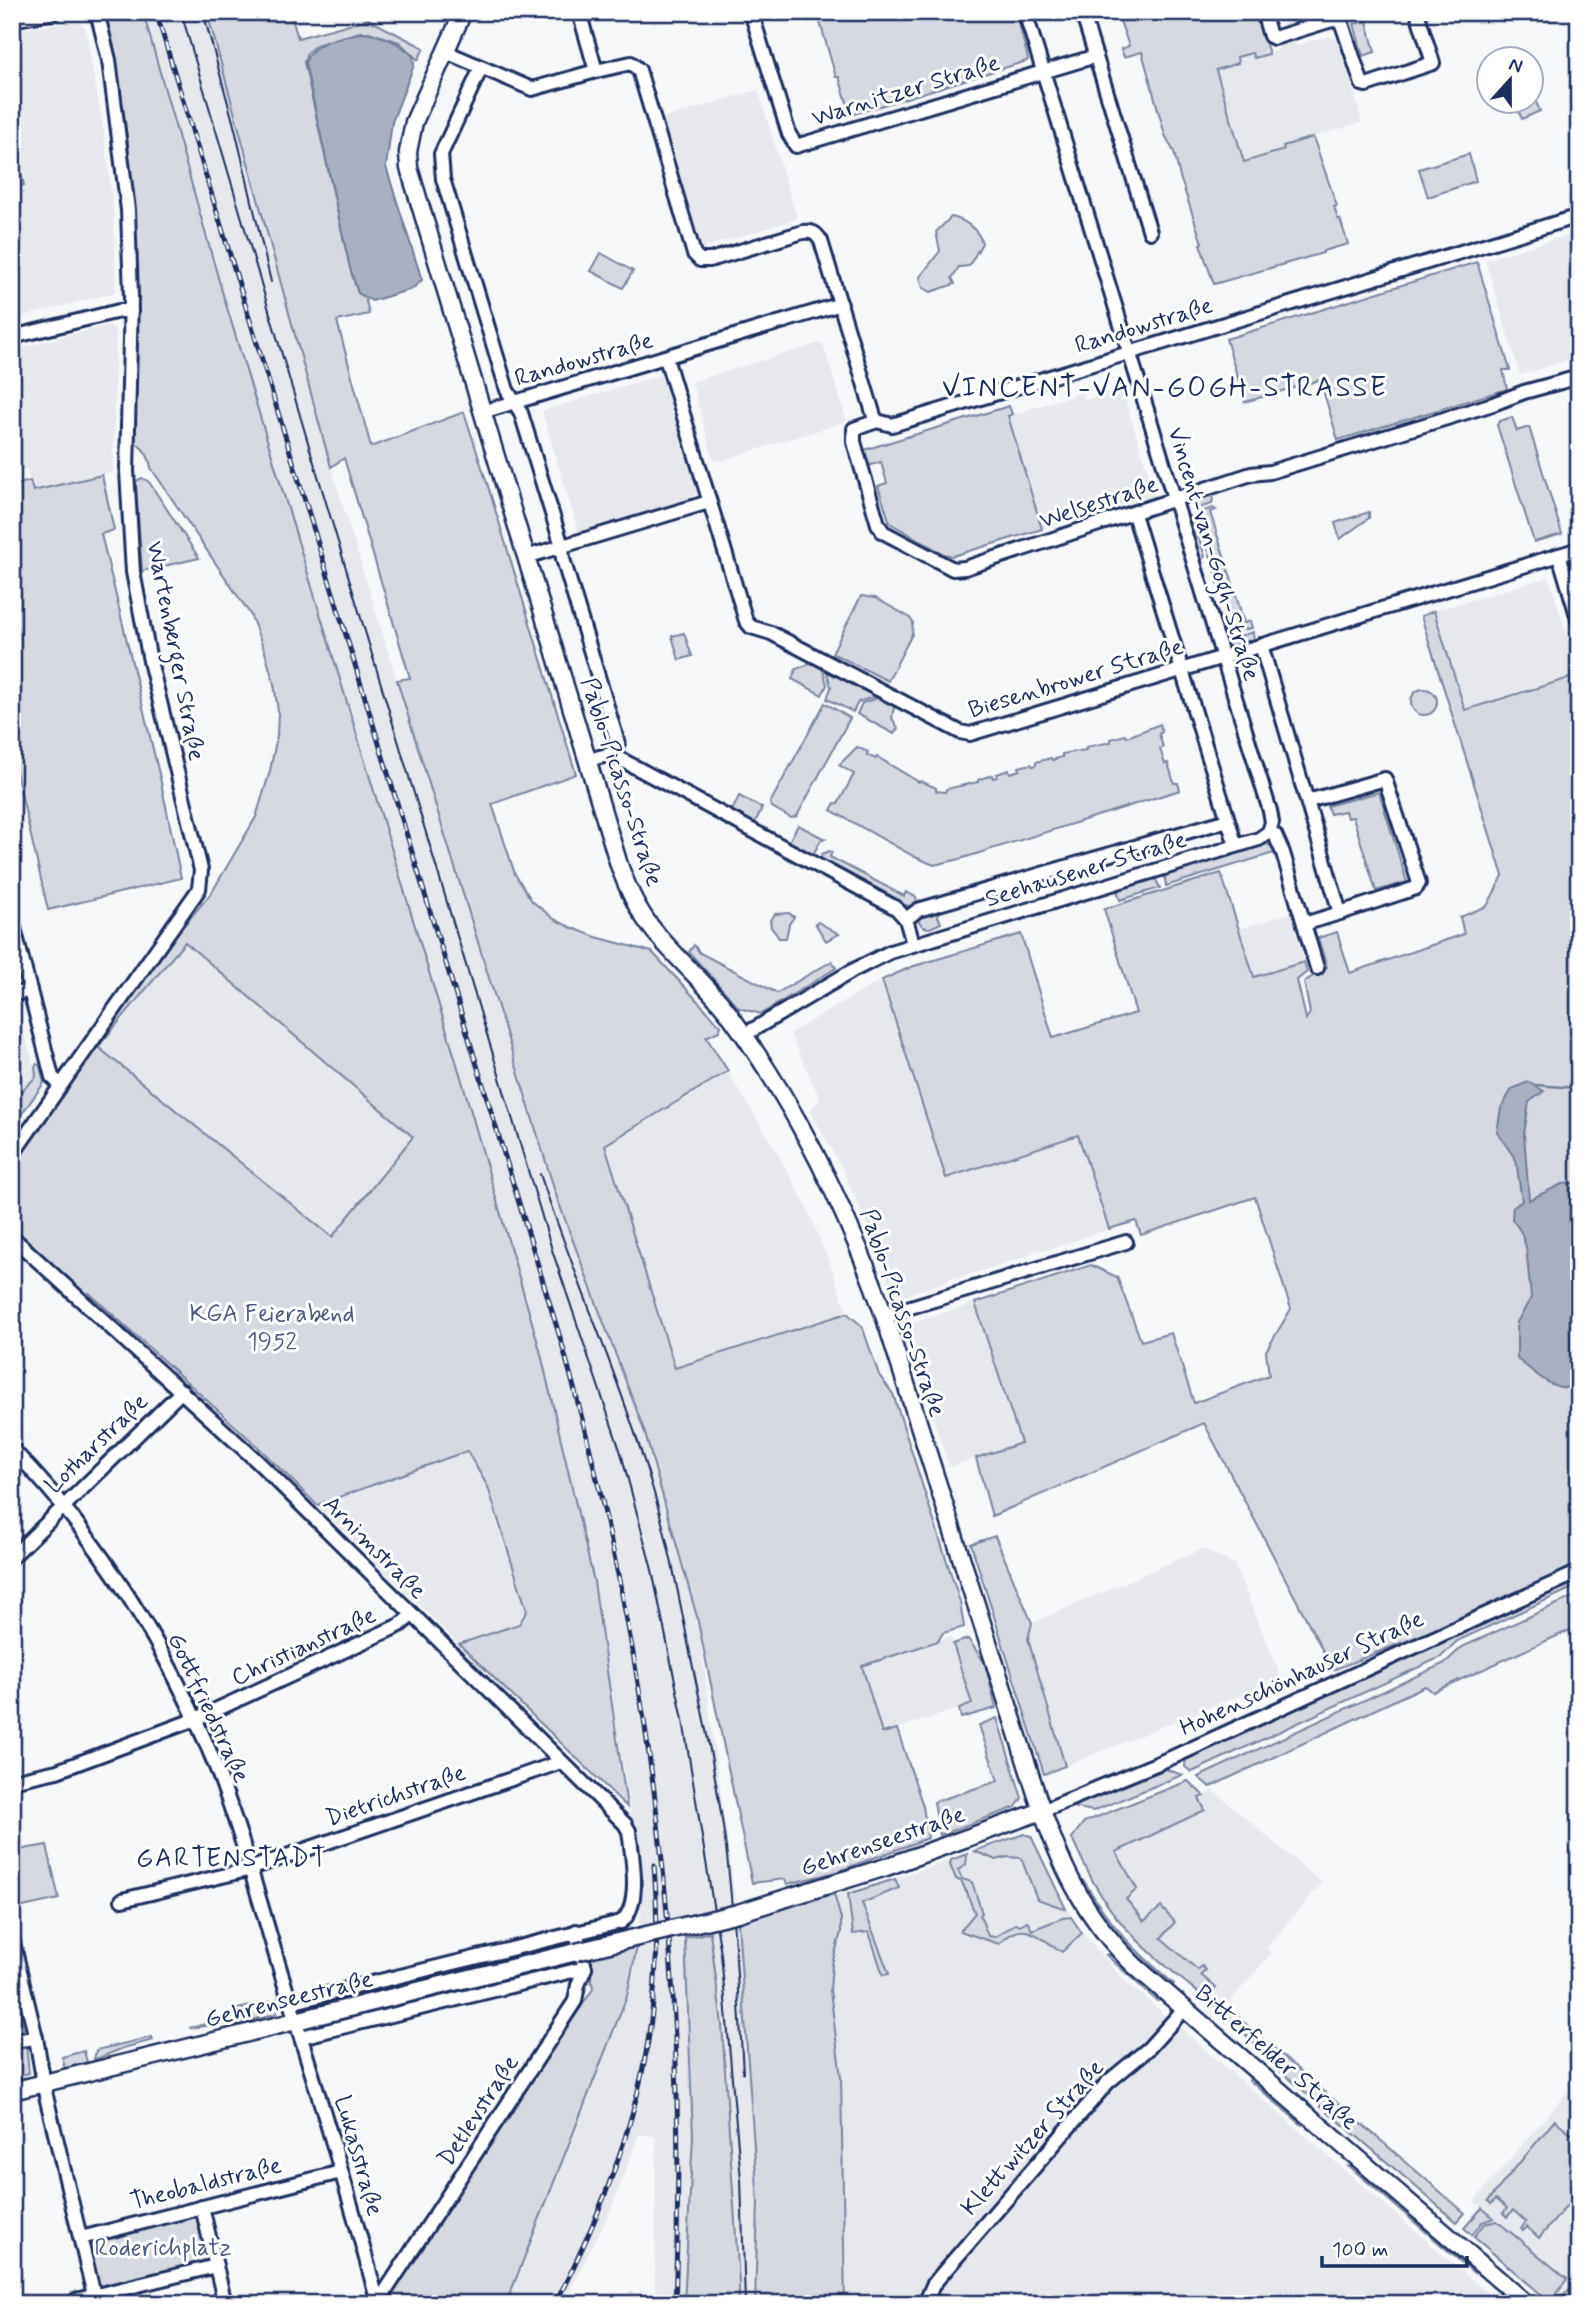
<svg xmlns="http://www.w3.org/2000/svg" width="1591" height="2316" viewBox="0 0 1591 2316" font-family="Mynerve,sans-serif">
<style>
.built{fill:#e6e8ee}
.green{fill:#d6d9e2;stroke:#7884a0;stroke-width:2;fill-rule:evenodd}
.water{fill:#a9b0c1;stroke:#707c99;stroke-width:2}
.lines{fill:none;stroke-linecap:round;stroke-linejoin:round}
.stream{stroke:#707c99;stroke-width:2.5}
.minor-casing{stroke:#1b2f5e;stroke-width:18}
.major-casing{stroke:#1b2f5e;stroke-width:21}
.minor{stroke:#fff;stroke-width:12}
.major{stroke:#fff;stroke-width:16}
.tram{stroke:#1b2f5e;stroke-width:2}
.rail-casing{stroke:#1b2f5e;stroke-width:5}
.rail{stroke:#fff;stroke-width:2.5;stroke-dasharray:8;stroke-linecap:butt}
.major-bridge-casing{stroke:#1b2f5e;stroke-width:21;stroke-linecap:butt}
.major-bridge{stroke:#fff;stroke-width:16}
.labels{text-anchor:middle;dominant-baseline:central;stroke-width:6;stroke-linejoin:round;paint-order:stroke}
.street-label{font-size:24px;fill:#1b2f5e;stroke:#fff}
.park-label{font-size:24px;fill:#4a5a7f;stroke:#fff}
.neighbourhood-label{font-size:26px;letter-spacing:2px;fill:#1b2f5e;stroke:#fff}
.quarter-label{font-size:28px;letter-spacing:2px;fill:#1b2f5e;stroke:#fff}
</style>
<rect width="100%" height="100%" fill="#f6f7f9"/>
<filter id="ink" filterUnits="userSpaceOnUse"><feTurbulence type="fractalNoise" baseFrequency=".0143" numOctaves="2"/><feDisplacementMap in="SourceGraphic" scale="14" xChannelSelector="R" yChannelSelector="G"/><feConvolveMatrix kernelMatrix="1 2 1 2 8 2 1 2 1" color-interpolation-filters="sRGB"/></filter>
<g filter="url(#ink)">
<g class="built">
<path d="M143,12H207L331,467L557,1198L644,1430L697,1617L738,1922L758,2203L755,2304H739V2282L722,2025L709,1932L685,1938L693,2136L684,2304H655L656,2137L639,2134L611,2210L563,2304H506L627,1996L637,1946L641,1910L634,1837L597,1597L540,1350L463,1084L221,288Z"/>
<path d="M76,21L85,27L104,133L114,217L116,290L113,293L12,319V31Z"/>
<path d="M1329,36L1340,41L1362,122L1284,146L1285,150L1245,162L1216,70L1238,63L1237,57L1252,52L1255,58L1279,50L1278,45L1294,40L1296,45Z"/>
<path d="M758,90L797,219L702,248L668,137L663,138L658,120Z"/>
<path d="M1579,232V357L1520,375L1485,260Z"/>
<path d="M109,325L116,330L113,472L32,491L27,469L12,472V350Z"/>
<path d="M819,343L823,344L846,418L845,422L721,461L713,459L692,382Z"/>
<path d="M663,374L697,488L696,495L689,498L690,503L580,537L542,411Z"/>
<path d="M1122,389L1155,495L1042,529L1008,416L1083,392L1085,400Z"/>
<path d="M1549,577L1579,675L1465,710L1434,611Z"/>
<path d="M1290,913L1304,962L1254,977L1239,929Z"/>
<path d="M185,942L413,1137L331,1237L98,1047Z"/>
<path d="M882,980L946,1177L1078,1135L1109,1229L1043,1251L1040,1249L1035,1250L1028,1256L962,1277H952L945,1282L897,1298L893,1295L875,1243L843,1170L810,1111L820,1099L790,1033Z"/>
<path d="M23,1030L36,1073V1077L12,1100V1041Z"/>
<path d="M727,1071L780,1157L808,1210L832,1269L847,1313L675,1369L605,1145Z"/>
<path d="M975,1303L1021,1443L949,1467L904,1328L906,1325Z"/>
<path d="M467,1451L488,1487L527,1611L519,1624L459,1644L317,1505Z"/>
<path d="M1202,1549L1234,1564L1282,1678L1065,1766L1028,1639L1032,1623Z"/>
<path d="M951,1637L972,1704L882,1734L862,1666Z"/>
<path d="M1214,1791L1322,1883L1266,1948L1272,1953L1223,2009L1146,1944L1105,1883L1111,1850L1178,1806Z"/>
<path d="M1024,1834L1031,1836L1059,1896L1076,1925L1122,1978L1500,2304H844L841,2078L830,1990L832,1964L841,1932L834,1896L855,1888L856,1891L915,1872Z"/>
<path d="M1579,2078V2304H1571L1471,2219L1482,2208L1474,2201Z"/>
</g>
<g class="green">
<path d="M102,12H143L221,288L463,1084L540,1350L594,1582L627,1807L459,1644L519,1624L527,1611L488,1487L467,1451L317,1505L256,1445L89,1293L88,1294L134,1335V1342L12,1232V1165L103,1031L171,941L212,892L256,817L270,771L277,736L278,711L274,684L265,652L250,614L151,468C150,457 143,446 132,441C132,368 135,295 134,223C132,152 120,80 102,12ZM185,942L413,1137L332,1237L98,1047Z"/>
<path d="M207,12H290L298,38L368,19L424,48L418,60L399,42L369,32H360L316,45L307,53L304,62L350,268L358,293L365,297L369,314L337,321L371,447L464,412L488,486L576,774L492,804L515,874L532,901L554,919L570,927L596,937L652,952L721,1026L719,1031L706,1037L728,1071L605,1145L675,1368L847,1313L862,1326L879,1375L893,1394L960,1602L964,1627L943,1633L938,1641L862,1666L882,1733L897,1729L923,1806L928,1838L836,1872L787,1884L785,1879L752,1883L697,1617L644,1430L557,1198L397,680L410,678L344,458L331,467Z"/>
<path d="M817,12H1016L1028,59L1027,61L851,115L839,77H836Z"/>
<path d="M1119,12H1226L1228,16L1240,12H1256L1269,54L1254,58L1252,53L1237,57L1238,63L1216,70L1244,162L1284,150L1283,146L1313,137L1337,206L1334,207L1338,219H1340L1348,244L1323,251V253L1214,284L1200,244L1202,243L1180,177L1174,152L1165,135L1142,52L1124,57L1121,49L1129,46L1120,21Z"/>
<path d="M1367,21L1375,52L1363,56L1354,24Z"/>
<path d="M1532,93L1540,111L1522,119L1514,102H1532Z"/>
<path d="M1469,154L1476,181L1428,197L1419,169Z"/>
<path d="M18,161L24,185L12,188V162Z"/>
<path d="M951,217C964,219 979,230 982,243L969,266L959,267L952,278L955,284L931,292L923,288L920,277L940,251L936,232Z"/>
<path d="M601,253L633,271L623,288L591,271Z"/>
<path d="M1477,262L1510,370H1503L1507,389L1338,440L1320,380L1245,402L1226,339Z"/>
<path d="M1009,406L1012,414L1008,416L1042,529L953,556L944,554L890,523L878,486L887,483L881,462L868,466L864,450Z"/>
<path d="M1512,417L1517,431L1529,427L1562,534L1534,542L1497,425L1500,421Z"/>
<path d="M102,475L114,530L101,534L160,778L181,878L48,910L12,754V486L30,481L33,491Z"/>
<path d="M142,478L149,482L199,558L142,571L136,487V481Z"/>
<path d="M1208,494L1213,498L1212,504L1195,509L1192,499Z"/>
<path d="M1213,508L1216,510L1210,512L1229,572L1217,575L1197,516V513Z"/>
<path d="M1369,512V518L1340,539L1335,523Z"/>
<path d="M1188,516L1192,517L1205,556L1202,560L1197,555L1185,517Z"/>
<path d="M1230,574L1244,623L1250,621L1252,628L1233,632L1217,580Z"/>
<path d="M861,596L875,598L909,617L913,622L912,634L888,681L832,653Z"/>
<path d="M1434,611L1465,710L1579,675V1566L1459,1620L1333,1670L1204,1423L992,1516L976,1458L1021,1443L975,1303L1091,1265L1117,1277L1141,1341L1171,1333L1194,1403L1269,1375L1266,1351L1291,1309L1255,1197L1141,1235L1136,1221L1109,1229L1078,1135L946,1178L882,980L911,967L1021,934L1053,1038L1136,1013L1104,909L1221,873L1254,977L1304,962L1307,972L1297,980L1306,1019L1310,1013L1304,982L1327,967L1318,938L1337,932L1350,973L1464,934L1460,917L1487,906L1503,876L1421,616Z"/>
<path d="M1253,632L1254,643L1230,649L1223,641Z"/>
<path d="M684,633L692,656L679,660L672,636Z"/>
<path d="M813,658L821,662L827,685L822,695L792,679L796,669L807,665Z"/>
<path d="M825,665L879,695L858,702L853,712L827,699L831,687Z"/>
<circle cx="1424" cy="702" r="13"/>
<path d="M884,696L889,698L894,707L892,718L898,728L894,734L857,714L862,703Z"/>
<path d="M825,703L850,718L797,816L791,818L772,807L770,803Z"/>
<path d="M1160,724L1162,732L1159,734L1163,747L1160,749L1165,764L1168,763L1174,783H1178L1180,790L960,859L934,865L915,857L831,810L835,803L838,804L854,774L839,765L857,747L868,752L867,755L876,759L877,757L919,782L921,781L936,788V791L945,792L946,789L978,782V780L992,775L993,778L997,777V774L1009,770L1010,773L1020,770L1019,767L1031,764L1033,766L1036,765V762L1051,758L1052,760L1062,757V754L1086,750V747L1111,742V739L1125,735L1127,737Z"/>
<path d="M1379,792L1407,882L1376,891L1353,817L1347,818L1345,811L1330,814L1327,806Z"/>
<path d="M739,796L762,808L753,827L730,815Z"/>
<path d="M798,825L825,839L821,840L811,858L787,845Z"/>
<path d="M1262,843L1272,846L1277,852L1166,886L1164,873Z"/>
<path d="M829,851L832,852L830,857L904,896L906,892L916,897L918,905L907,910L909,906L906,905L904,909L899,906L901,901L828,862L825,866L820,859L822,854Z"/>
<path d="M1154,876L1160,888L1120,900L1116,887Z"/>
<path d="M935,909L941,923L930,928L923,927L917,919L918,913Z"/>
<path d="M789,913L794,917L789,924L786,938H779L771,927L770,920L775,914Z"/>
<path d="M637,916L727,1020L725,1022L647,936L634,918Z"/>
<path d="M818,922L839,934L826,941L815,923Z"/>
<path d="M694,945L700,953L777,993L832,961L836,968L761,1014L739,1008L689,952Z"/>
<path d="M37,1064L40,1066L44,1083L15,1123H12V1100L36,1077L35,1066Z"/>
<path d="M995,1536L1032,1623L1028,1639L1065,1766L1044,1774L971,1544Z"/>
<path d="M1579,1577V1585L1457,1641L1441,1657L1192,1772L1185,1767L1186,1758L1217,1741Z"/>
<path d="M1579,1594V1626L1433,1692L1425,1686L1210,1787L1198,1777L1445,1663L1462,1647Z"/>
<path d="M968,1639L985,1663L996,1708L961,1718L959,1709L972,1704L953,1644Z"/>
<path d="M997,1718L1022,1798L1016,1807L940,1835L934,1802L998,1781L979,1725Z"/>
<path d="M1166,1769L1182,1775L1093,1811L1072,1807Z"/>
<path d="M1188,1781L1204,1796L1199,1798L1205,1810L1116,1852L1137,1889L1126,1899L1144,1921L1161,1907L1175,1922L1161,1938L1198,1970L1202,1966L1206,1970L1201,1975L1216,1988L1209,1997L1223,2008L1225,2006L1465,2213L1457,2222L1270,2062C1229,2009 1168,1975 1124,1926C1101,1901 1086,1869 1072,1838L1084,1822Z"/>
<path d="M1024,1834L1031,1836L1066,1909L1037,1899L1021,1858L1008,1857L996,1860L974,1851Z"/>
<path d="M47,1845L59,1899L14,1909L12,1851Z"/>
<path d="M967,1854L966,1865L958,1870L962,1879L972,1882L982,1913L980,1915L988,1936L995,1937L1015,1924L1020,1925L1027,1921L1032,1930L1062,1918L1071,1917L1082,1933L1062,1952C1038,1937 1024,1917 999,1944L960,1931L975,1913L962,1882L956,1879L950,1865L951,1860Z"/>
<path d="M895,1879L899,1888L862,1903L889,1974L883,1975L869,1932L853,1934L848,1894Z"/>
<path d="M1084,1881C1111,1927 1134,1950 1174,1984L1172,1987C1136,1955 1105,1925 1082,1883Z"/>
<path d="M834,1894L841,1919V1932L832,1964L830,1990L841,2078L845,2304H755L758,2203L738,1922Z"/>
<path d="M710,1932L722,2025L739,2282V2304H684L693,2136L685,1938Z"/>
<path d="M637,1946L627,1996L506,2304H381C447,2196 523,2094 593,1989L588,1958Z"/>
<path d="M1109,1954L1161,2000L1157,2001L1106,1955Z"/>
<path d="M12,1973L25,2025L23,2030L18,2032L17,2027L22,2025L12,1984Z"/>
<path d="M279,1996L282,2004L276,2014L252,2020L247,2012L238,2009L276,2000Z"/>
<path d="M238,2016L245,2021L189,2028Z"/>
<path d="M152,2037L153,2040L123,2048L94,2060L96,2050Z"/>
<path d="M26,2044L29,2073L12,2078V2053L15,2052V2045Z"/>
<path d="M84,2051L87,2062L65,2069L62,2057Z"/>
<path d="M1251,2077L1304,2123L1302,2125L1249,2080Z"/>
<path d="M1555,2120L1579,2140V2192L1539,2238L1527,2227L1523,2231L1521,2229L1526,2222L1513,2210L1507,2217L1503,2213L1507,2208L1496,2199L1491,2204L1488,2201Z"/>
<path d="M1349,2166H1353L1475,2270L1474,2273Z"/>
<path d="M1482,2208L1494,2218L1482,2222L1472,2235L1464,2228Z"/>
<path d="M201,2211L212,2259L208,2266L98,2291L85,2239Z"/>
<path d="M1497,2221L1567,2279L1550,2302L1474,2237L1484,2224Z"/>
<path d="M1572,2287L1579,2292V2304H1553Z"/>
</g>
<g class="water">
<path d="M359,33C379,33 400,42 413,56L414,65L392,122L386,167L422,280L412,289L372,301L358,293L350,268L305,63C312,41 338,38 359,33Z"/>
<path d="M1528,1082L1544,1091L1529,1102L1524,1134L1529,1200L1562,1184L1579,1182V1227L1574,1230L1579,1251L1577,1264L1579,1279V1389L1577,1387C1551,1392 1536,1373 1517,1359V1322L1531,1298L1526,1247L1521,1232L1512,1219L1513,1207L1522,1201L1516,1160L1497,1132L1501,1108L1512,1089Z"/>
</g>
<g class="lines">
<path class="stream" d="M1534,1085L1579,1088"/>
<defs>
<g id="minor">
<path d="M751,12L789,134L796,146L1096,56"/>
<path d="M1025,12L1270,811L1272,822L1269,832"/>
<path d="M1082,12L1150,232"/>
<path d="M1263,12L1270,36L1274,38L1332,20L1341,21L1362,84L1366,85L1433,63L1417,12"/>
<path d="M12,20L55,12"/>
<path d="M446,52L532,89L596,71L579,12"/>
<path d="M481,68L441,154L443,179L507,390L521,413L562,546L563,559L618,743L611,754"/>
<path d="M596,71L631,63L639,70L694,254L700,260H710L803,232C813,231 816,233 821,241L874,416L877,421L892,425L1579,216"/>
<path d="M12,337L119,311H131"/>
<path d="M666,358L746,621L751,627L771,633L960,732L970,734L1579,549"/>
<path d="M482,412L841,304"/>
<path d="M877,421L854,429V442L878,524L883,532L953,569L965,568L1251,474L1270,472L1493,404L1524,392L1579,377"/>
<path d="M1134,514L1236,846"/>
<path d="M1559,555L1579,622"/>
<path d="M526,557L709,502"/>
<path d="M1261,645L1340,913L1304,924"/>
<path d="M588,760L611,754L896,908L906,919L913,944"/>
<path d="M1308,801L1385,779L1419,883L1416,888L1340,913"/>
<path d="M1269,832L1275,835L1283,853L1317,968"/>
<path d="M906,919L918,910L1228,820"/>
<path d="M12,920L52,1077L60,1084"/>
<path d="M12,995L30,990"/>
<path d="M744,1035L852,971L890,952L1236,846L1259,839L1269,832"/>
<path d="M12,1155L199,889L201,870L150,661L133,572L127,471L131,296L128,210L109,60L97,12"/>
<path d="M12,1237L257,1461L625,1824L629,1831C632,1855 642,1906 621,1922L290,2003"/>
<path d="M884,1315L1126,1242"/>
<path d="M12,1449C100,1539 169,1650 216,1767C244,1839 263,1915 286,1989C318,2093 350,2197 378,2303"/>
<path d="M12,1557L182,1391"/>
<path d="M12,1781L57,1771L196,1719L400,1625L412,1615"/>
<path d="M1042,1811L1173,1757L1579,1572"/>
<path d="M122,1900L243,1871L561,1762"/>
<path d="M12,1938L36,2038L46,2096L94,2295"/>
<path d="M301,2037L585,1968"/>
<path d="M12,2041L36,2038"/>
<path d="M202,2207L225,2304"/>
<path d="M81,2238L341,2172"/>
<path d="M73,2304L76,2300L216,2266"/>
<path d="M377,2304L575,2001L578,1985L585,1968L576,1931"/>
<path d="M925,2304L933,2285L941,2275L1108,2082L1148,2049L1184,2009"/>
</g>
<g id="major">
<path d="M463,12L414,122L408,152L409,168L619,865C627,887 636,908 651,927C676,959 709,985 732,1018C798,1109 847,1210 884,1315L1036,1793C1059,1862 1082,1915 1135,1966L1527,2304"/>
<path d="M738,1913L886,1867L1042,1811"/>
<path d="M12,2091L576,1952"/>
</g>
</defs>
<use href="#minor" class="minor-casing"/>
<use href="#major" class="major-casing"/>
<use href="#minor" class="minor"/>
<use href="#major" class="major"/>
<g class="tram">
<path d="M181,12L312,456L553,1253L621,1453L652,1570L683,1720L721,1954L741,2180L745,2304"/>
<path d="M203,12L235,129L271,282"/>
<path d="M540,1174C576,1281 622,1384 654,1493C670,1547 680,1603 691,1658C705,1724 719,1790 727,1856C735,1928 739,2001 743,2073"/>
</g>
<defs>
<g id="rail">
<path d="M156,12L562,1344C652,1663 689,1972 675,2304"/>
<path d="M555,2304C630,2159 668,2029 654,1865"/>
</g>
</defs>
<use href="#rail" class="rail-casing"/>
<use href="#rail" class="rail"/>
<defs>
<path id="major-bridge" d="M576,1952L738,1913"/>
</defs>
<use href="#major-bridge" class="major-bridge-casing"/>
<use href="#major-bridge" class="major-bridge"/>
</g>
</g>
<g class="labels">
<g class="street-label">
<text transform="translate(906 91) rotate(-17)">Warnitzer Straße</text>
<text transform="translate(1144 326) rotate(-17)">Randowstraße</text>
<text transform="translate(584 360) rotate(-16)">Randowstraße</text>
<text transform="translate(1099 503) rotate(-18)">Welsestraße</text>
<text transform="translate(1213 554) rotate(73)">Vincent-van-Gogh-Straße</text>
<text transform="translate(175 651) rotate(79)">Wartenberger Straße</text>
<text transform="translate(1076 679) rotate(-17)">Biesenbrower Straße</text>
<text transform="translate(621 782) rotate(72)">Pablo-Picasso-Straße</text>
<text transform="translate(1086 870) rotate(-17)">Seehausener Straße</text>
<text transform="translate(902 1313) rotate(71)">Pablo-Picasso-Straße</text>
<text transform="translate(97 1444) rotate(-44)">Lotharstraße</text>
<text transform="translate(374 1548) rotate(45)">Arnimstraße</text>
<text transform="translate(304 1647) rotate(-25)">Christianstraße</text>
<text transform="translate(1302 1674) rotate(-25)">Hohenschönhauser Straße</text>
<text transform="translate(208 1708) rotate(65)">Gottfriedstraße</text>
<text transform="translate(396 1796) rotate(-19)">Dietrichstraße</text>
<text transform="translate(883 1842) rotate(-19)">Gehrenseestraße</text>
<text transform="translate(289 2000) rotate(-14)">Gehrenseestraße</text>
<text transform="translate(1276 2058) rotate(41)">Bitterfelder Straße</text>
<text transform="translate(479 2111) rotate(-57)">Detlevstraße</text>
<text transform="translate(1033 2138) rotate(-48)">Klettwitzer Straße</text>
<text transform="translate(358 2156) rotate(74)">Lukasstraße</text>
<text transform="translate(206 2184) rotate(-14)">Theobaldstraße</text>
</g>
<g class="park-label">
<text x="272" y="1314">KGA Feierabend<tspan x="272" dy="28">1952</tspan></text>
<text x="163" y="2248">Roderichplatz</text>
</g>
<g class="neighbourhood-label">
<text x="232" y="1859">GARTENSTADT</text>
</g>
<g class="quarter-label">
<text x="1165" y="388">VINCENT-VAN-GOGH-STRASSE</text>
</g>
</g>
<rect width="1591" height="2316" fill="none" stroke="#fff" stroke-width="42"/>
<rect x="21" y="21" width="1549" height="2274" fill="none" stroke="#1b2f5e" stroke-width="2.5" filter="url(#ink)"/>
<g transform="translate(1510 80) rotate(21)"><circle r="33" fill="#ffffff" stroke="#a4acbf" stroke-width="2"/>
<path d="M0-5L12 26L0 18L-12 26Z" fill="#1b2f5e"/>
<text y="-10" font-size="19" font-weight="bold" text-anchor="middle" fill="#1b2f5e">N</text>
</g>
<path d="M1322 2256v10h145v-10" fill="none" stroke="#1b2f5e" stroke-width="3.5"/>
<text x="1332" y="2256" font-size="21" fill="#1b2f5e" stroke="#ffffff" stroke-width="5" paint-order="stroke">100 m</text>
</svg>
